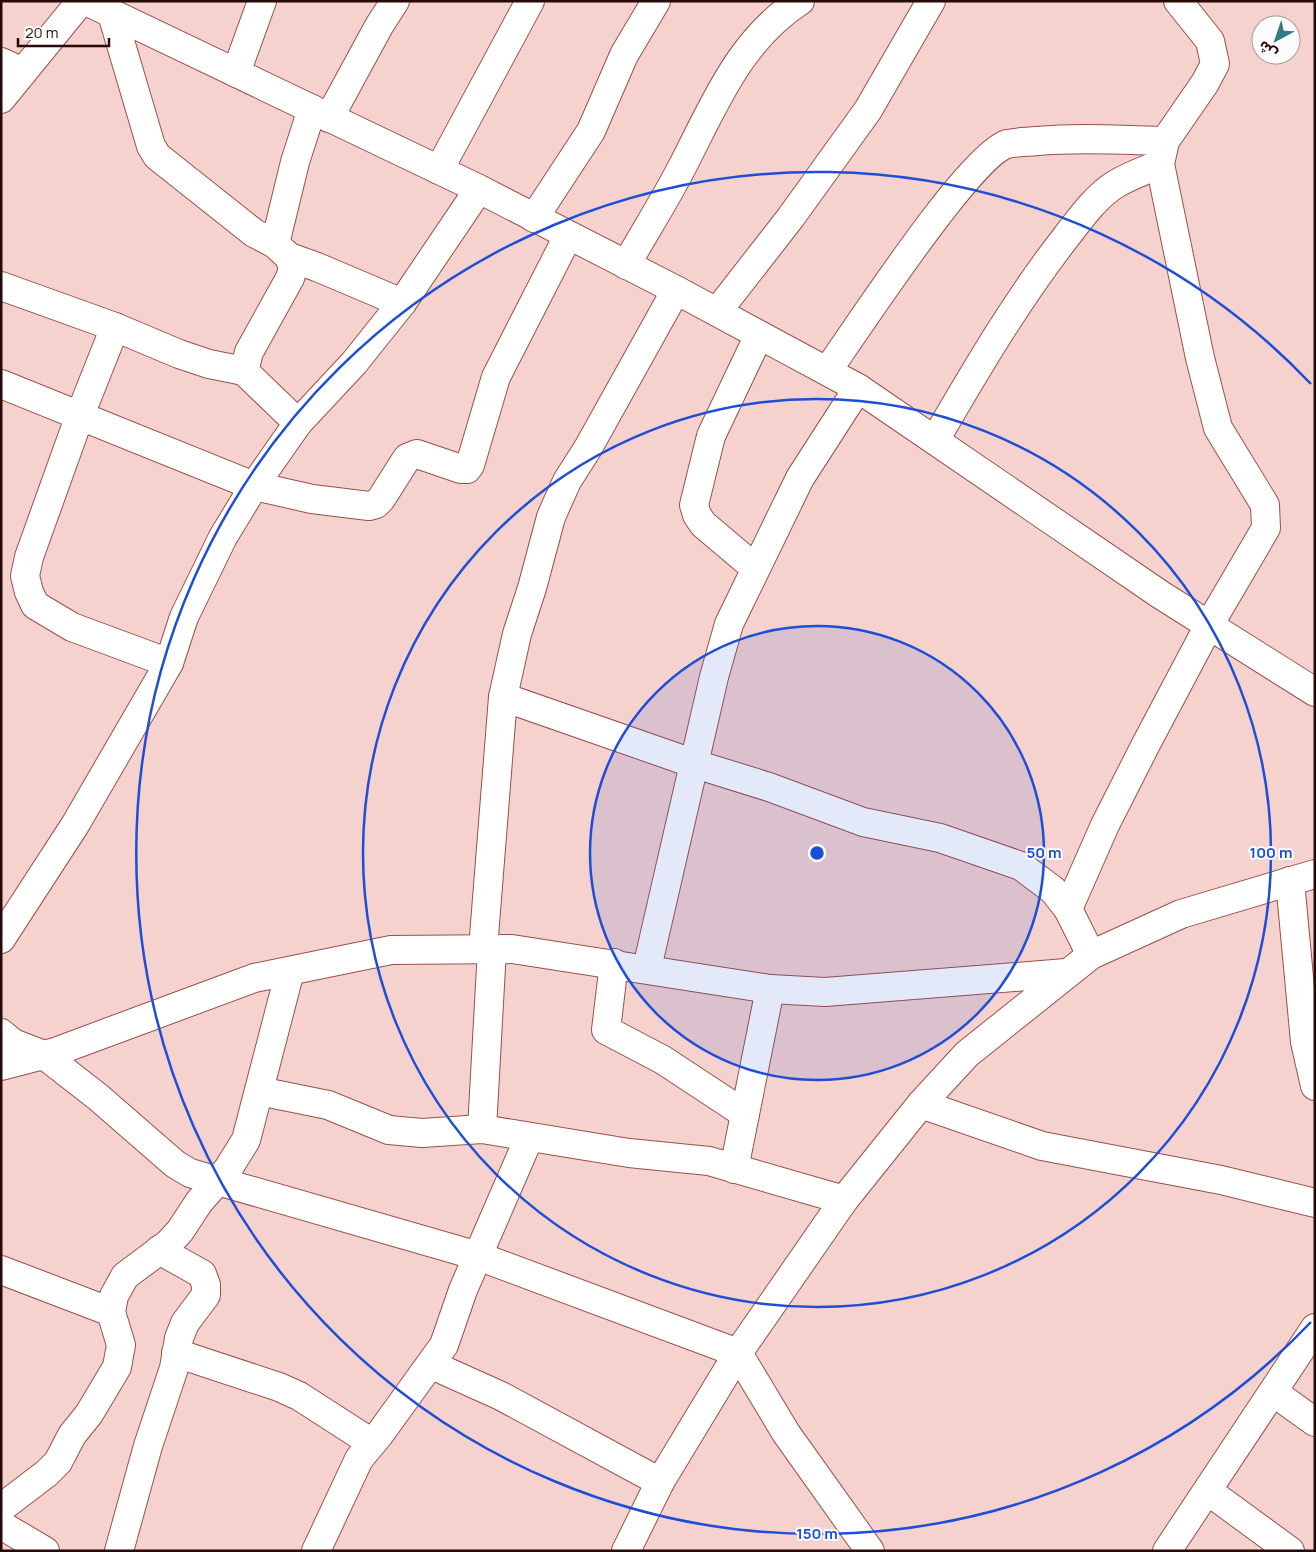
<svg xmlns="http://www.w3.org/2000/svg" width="1316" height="1552" viewBox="0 0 1316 1552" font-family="Manrope,'Noto Sans Arabic',sans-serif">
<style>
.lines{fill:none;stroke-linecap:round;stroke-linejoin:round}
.minor-casing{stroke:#9a5049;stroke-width:30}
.minor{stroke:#fff;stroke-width:28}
.ring{fill:none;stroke:#1d4ed8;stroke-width:2.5}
.centre{fill:#1d4ed8;stroke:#fcfcfc;stroke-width:2.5}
.ring-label{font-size:15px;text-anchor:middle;font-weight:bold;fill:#1d4ed8;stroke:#fcfcfc;stroke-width:4;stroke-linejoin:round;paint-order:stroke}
</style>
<rect width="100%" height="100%" fill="#f5d2cd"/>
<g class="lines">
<defs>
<g id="minor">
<path d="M86,1L479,189L676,290L858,388L1161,595L1315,692"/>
<path d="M1,62L23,72"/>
<path d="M236,73L262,1"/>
<path d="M1,99L81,1"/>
<path d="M329,118L379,26L395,1"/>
<path d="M439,170L530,1"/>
<path d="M534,218L591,131L624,55L656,1"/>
<path d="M275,244L295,162L312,109"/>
<path d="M289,257L317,267L402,303"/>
<path d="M626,265C644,233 664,202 681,169C713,108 738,41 800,1"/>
<path d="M1,286L115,327L179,354L209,364L244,371L249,352L290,278L293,268L289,257L275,244L254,233L157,156L151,146L112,14"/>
<path d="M717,312L791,217L868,110L931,1"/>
<path d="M115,327L80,415L29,557L25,576L29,592L35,605L72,627L169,663"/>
<path d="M244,371L298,423"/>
<path d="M827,371C856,331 969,156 1007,144C1016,142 1027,142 1037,141C1079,137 1123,140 1165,141"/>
<path d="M1,384L254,486L312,499L369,506L376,504L381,499L407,458L417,454L461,469H467L470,465L496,377L568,236"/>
<path d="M935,440C976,370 1016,301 1066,237C1080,219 1096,196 1116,184C1129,176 1146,170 1160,164"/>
<path d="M755,568L703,524L697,515L694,505L711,436L759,335"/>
<path d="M503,697L695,764L769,787L863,822L940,838L1021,866L1053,890L1068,909L1091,955"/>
<path d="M1290,881L1305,1042L1315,1086"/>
<path d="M1068,909L1105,825L1145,746L1208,627L1266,528L1265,505L1218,428L1200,358L1160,164L1165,141L1205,83L1215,64L1210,41L1178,1"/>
<path d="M1,939L75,825L169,663L184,617L223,537L254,486L298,423L354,363L402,303L479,189"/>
<path d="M483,949L503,697L517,634L532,588L551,517L567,481L588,448L676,290"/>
<path d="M614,963L606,1030L663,1060L745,1114"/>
<path d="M647,968L714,677L729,624L800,478L858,388"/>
<path d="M1,1033L13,1043L44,1055L98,1097L175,1164L190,1173L478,1256L738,1353L786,1433L870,1551"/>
<path d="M1,1066L55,1052L254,978L391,950L512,949L770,989L825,992L1066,973"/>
<path d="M259,1091L328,1105L389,1130L422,1133L482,1129L629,1153L709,1161L844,1200"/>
<path d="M921,1104L1042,1146L1221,1180L1315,1203"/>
<path d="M482,1129L492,949"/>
<path d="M734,1169L770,989"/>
<path d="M1,1270L111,1312"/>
<path d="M176,1353L279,1387L299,1396L372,1443"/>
<path d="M432,1365L501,1396L660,1482"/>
<path d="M1273,1392L1315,1422"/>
<path d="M1208,1491L1290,1551"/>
<path d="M1,1508L47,1473L58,1462L72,1435L89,1414L117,1367L121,1345L111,1312L114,1296L125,1276L168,1244L180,1231L199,1202L228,1169L246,1140L290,971"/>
<path d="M1,1525L45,1551"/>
<path d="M119,1551L148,1446L174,1368L179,1338L185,1323L206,1295V1285L202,1274L159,1250"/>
<path d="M316,1551L359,1459L379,1435L444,1345L463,1290L529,1138"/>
<path d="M626,1551L660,1482L738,1353L844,1200L921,1104L967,1054L1091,955L1181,914L1315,874"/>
<path d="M1167,1551L1315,1328"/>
</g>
</defs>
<use href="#minor" class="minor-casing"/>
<use href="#minor" class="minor"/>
</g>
<circle cx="817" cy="853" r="227" fill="#1d4ed8" fill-opacity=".12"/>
<g class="ring">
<circle cx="817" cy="853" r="227"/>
<circle cx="817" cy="853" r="454"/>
<path d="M1311 1322A681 681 0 1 1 1311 384"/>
</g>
<circle cx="817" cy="853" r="8" class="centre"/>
<g class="ring-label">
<text x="1044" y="858">50 m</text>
<text x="1271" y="858">100 m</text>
<text x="817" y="1539">150 m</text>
</g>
<rect width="1316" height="1552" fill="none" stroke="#270a08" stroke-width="5"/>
<g transform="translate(1276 40) rotate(220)"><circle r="24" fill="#fcfcfc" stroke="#a79b9a"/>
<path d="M0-4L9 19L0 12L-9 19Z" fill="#337b84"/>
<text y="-8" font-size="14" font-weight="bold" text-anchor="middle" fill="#270a08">ش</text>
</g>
<path d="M18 38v8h91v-8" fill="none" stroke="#270a08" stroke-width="2.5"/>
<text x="25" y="38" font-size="15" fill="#270a08" stroke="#fcfcfc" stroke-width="4" paint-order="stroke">20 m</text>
</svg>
